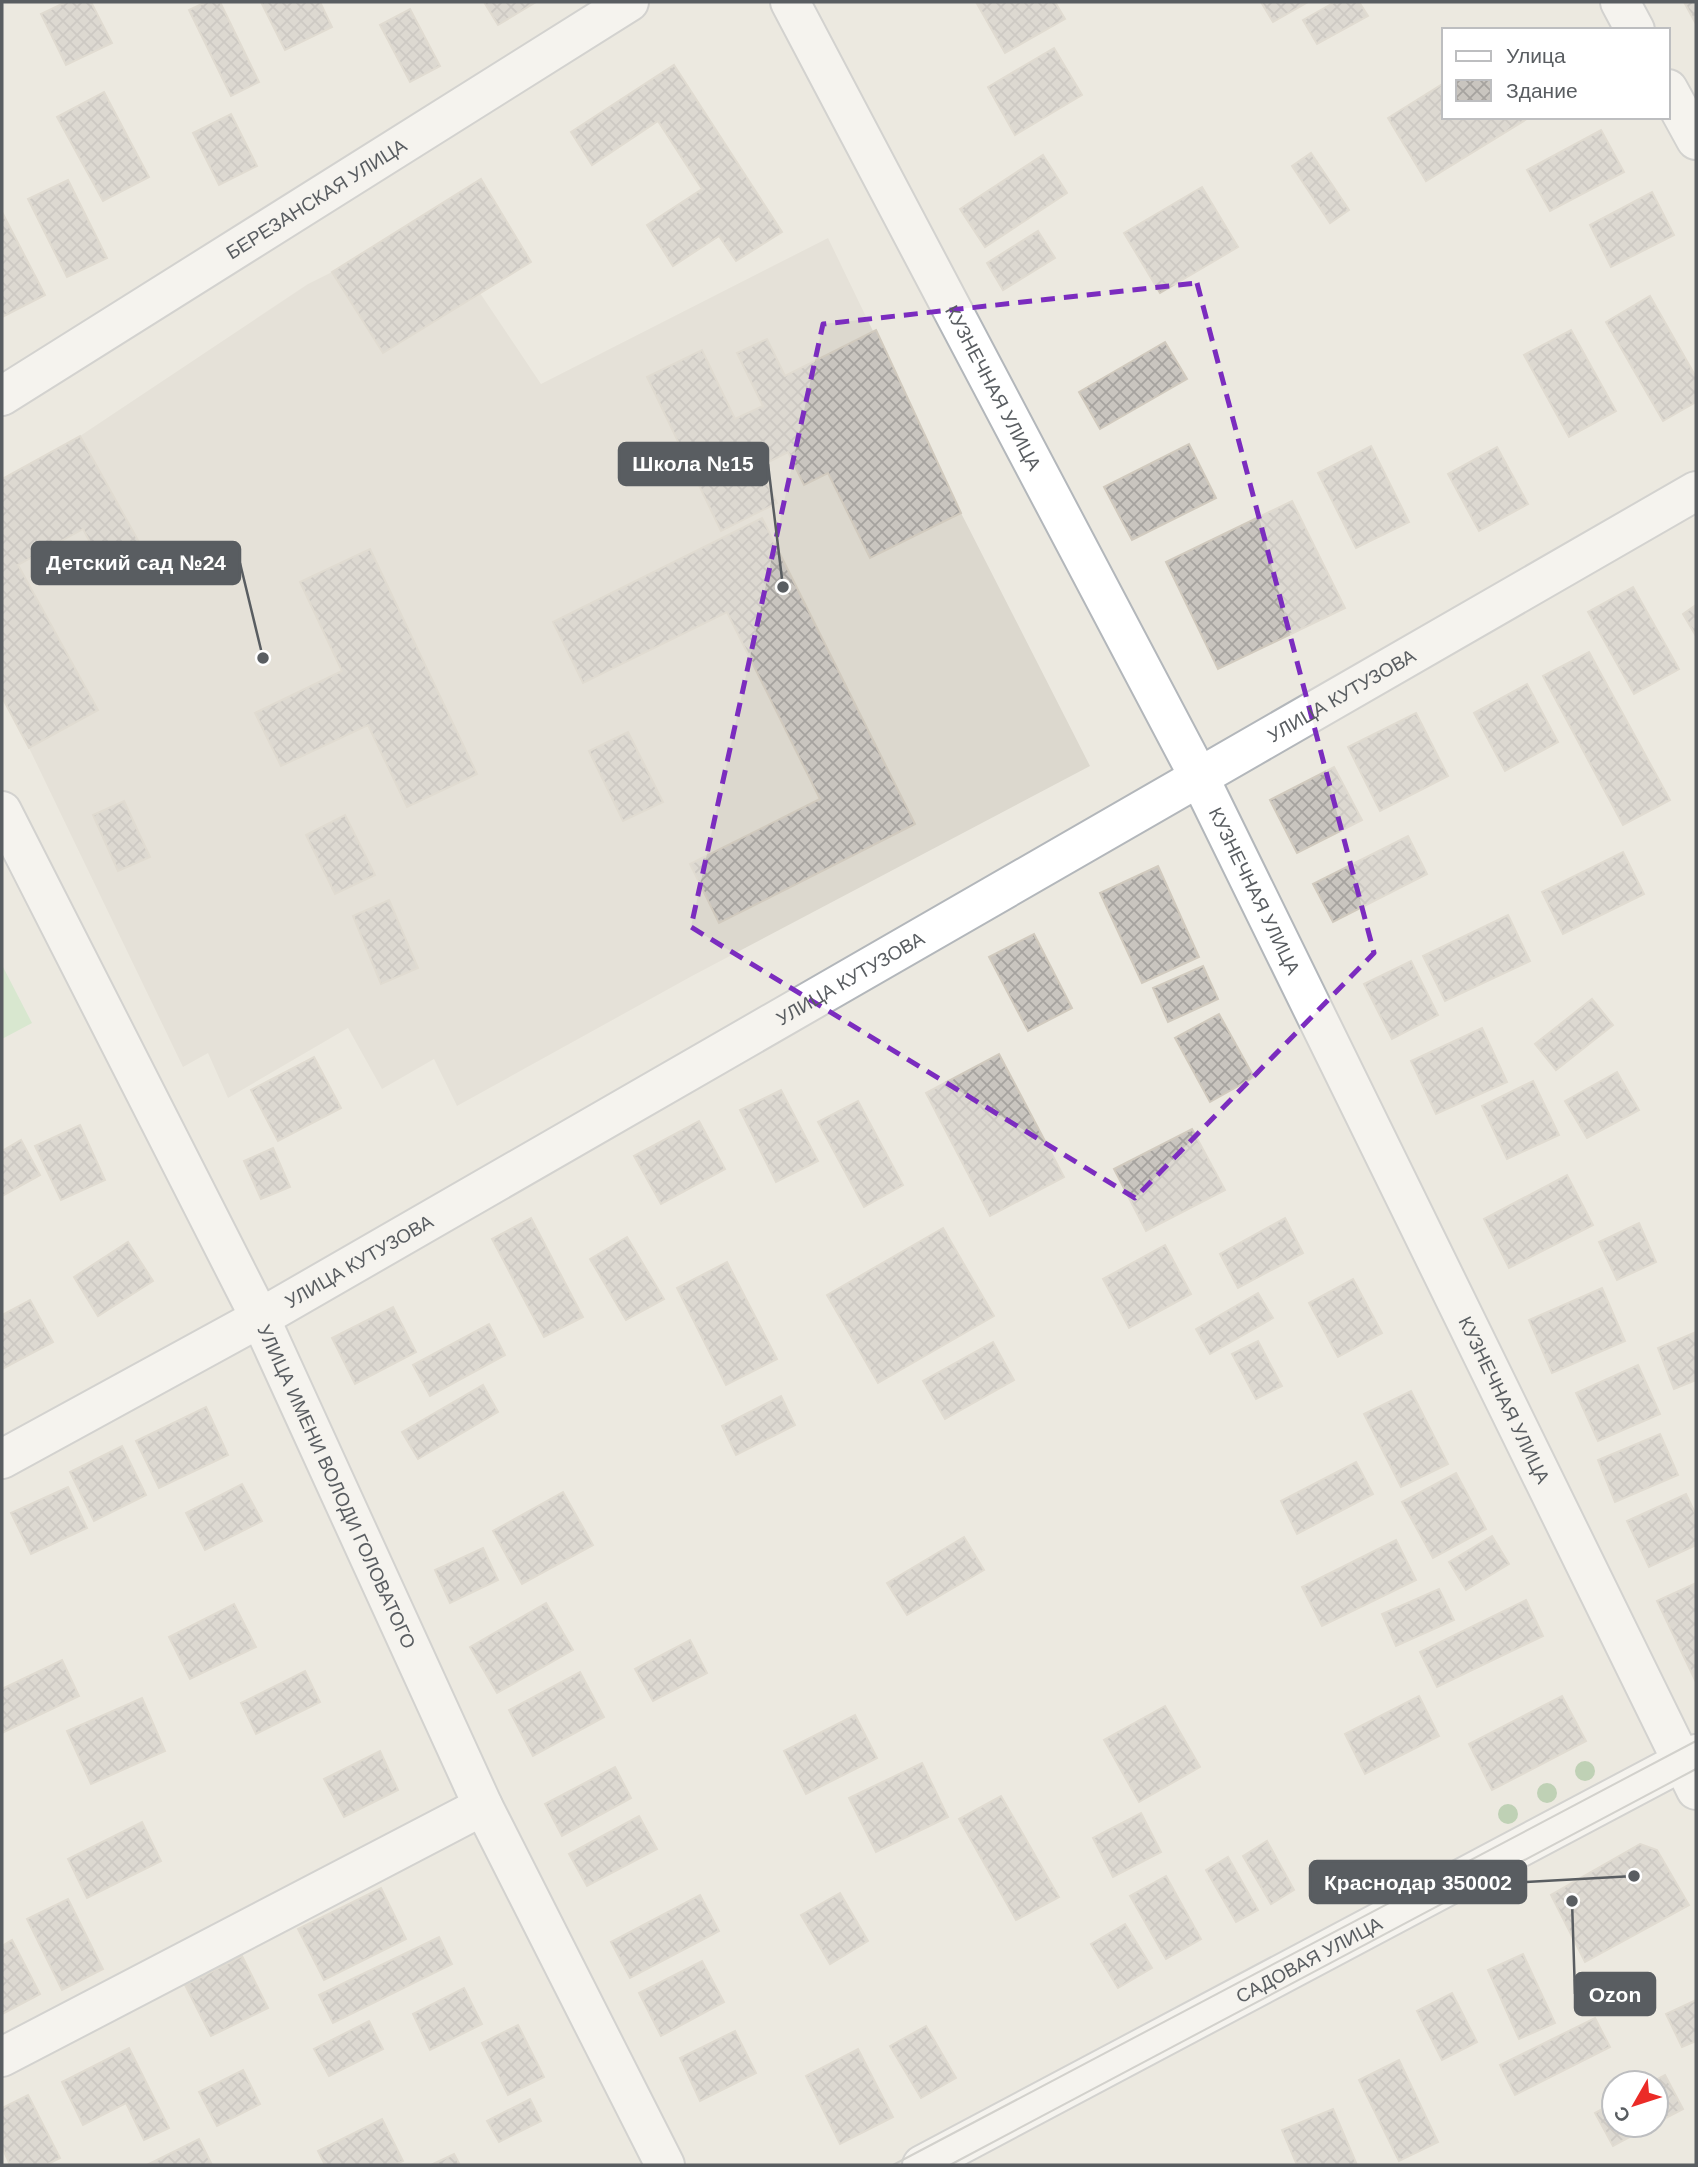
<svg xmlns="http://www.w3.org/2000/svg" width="1698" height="2167" viewBox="0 0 1698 2167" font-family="Arial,sans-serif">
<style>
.education{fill:#dcd8ce}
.park{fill:#bee5bb}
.building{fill:url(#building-cross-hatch);stroke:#d1cabe;stroke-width:2}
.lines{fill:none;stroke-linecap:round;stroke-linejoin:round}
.minor-casing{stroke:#b3b7bb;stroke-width:42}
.minor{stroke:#fff;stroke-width:38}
.tram{stroke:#b2b3b3;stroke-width:2}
.tree{fill:#87b381}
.marked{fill:none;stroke:#7b2cbf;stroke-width:5;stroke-dasharray:14 9;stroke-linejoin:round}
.labels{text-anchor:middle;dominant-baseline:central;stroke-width:7;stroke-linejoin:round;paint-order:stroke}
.street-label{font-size:19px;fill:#595d61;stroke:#fff}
.leader{fill:none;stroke:#595d61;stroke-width:2.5}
.callout-dot{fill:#595d61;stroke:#fff;stroke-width:2.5}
.callout{fill:#595d61;stroke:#595d61;stroke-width:2.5}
.callout-label{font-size:21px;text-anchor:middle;font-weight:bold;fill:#fff}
</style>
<defs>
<pattern id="building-cross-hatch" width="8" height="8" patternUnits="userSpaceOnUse" patternTransform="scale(1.75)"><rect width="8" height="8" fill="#c9c5bf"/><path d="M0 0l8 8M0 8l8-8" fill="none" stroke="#a6a39f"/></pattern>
</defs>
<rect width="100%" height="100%" fill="#ece9e0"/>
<path class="education" d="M828,238L961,513L1090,766L692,976L457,1106L434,1059L382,1089L348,1028L228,1098L208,1053L183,1067L29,748L2,697V479L80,436L308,284L332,272L383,353L480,293L541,384Z"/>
<path class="park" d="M2,965L32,1023L2,1039Z"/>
<g class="building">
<path d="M66,2H91L112,43L66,65L41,14Z"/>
<path d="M206,2H220L259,82L231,96L189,10Z"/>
<path d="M261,2H320L332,27L285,50Z"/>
<path d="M484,2H536L498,25Z"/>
<path d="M976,2H1055L1065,19L1005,53Z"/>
<path d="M1261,2H1308L1273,22Z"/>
<path d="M1335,2H1359L1368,16L1317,44L1303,20Z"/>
<path d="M1684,2H1696V24Z"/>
<path d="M410,9L440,66L410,82L380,25Z"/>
<path d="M1054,48L1082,95L1015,135L988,87Z"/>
<path d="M674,65L782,232L736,261L719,236L673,266L647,225L702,189L658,121L592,165L571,132Z"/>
<path d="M1444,83V117H1530L1426,181L1388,118Z"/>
<path d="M104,92L149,177L103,201L57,117Z"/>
<path d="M231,114L257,166L219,185L193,133Z"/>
<path d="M1601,130L1624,172L1550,211L1527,170Z"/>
<path d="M1311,153L1349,210L1330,223L1292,166Z"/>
<path d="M1043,155L1067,193L985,247L960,209Z"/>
<path d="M481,179L531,262L383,353L332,272Z"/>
<path d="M68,180L107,258L67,277L28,199Z"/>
<path d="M1202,187L1238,247L1160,293L1124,233Z"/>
<path d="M1652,192L1674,235L1611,267L1590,225Z"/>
<path d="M3,214L45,295L2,317V215Z"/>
<path d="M1038,231L1055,258L1003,290L987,263Z"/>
<path d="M1650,296L1696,377V402L1663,421L1606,322Z"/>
<path d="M876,330L961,513L870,558L828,473L804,485L788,452L759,467L777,503L721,531L647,377L702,350L735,419L763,406L737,353L767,339L785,376Z"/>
<path d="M1571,330L1616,411L1569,437L1524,355Z"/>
<path d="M1165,342L1187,379L1100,429L1079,392Z"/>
<path d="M80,436L144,551L106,572L83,529L18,565L98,710L29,748L2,697V479Z"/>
<path d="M1189,444L1216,498L1132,540L1104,487Z"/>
<path d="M1371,446L1409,522L1356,548L1318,473Z"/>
<path d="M1497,447L1528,504L1479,531L1448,474Z"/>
<path d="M1292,501L1345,608L1218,669L1166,562Z"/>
<path d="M762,518L915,824L719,923L690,864L820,799L727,612L583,683L553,622Z"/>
<path d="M370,549L477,774L407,807L368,725L281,766L255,713L342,671L300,582Z"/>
<path d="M1633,587L1679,669L1634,694L1588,612Z"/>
<path d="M1696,605V636L1683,614Z"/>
<path d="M1589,652L1670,800L1623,825L1543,676Z"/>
<path d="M1527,684L1558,742L1505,771L1474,713Z"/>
<path d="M1416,713L1448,776L1380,811L1348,747Z"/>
<path d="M628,732L663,802L623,821L589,751Z"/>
<path d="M1334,767L1362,820L1297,853L1270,800Z"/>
<path d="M124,801L150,857L118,871L93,815Z"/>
<path d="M345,815L375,875L335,894L306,835Z"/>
<path d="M1408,836L1427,874L1333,922L1313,884Z"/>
<path d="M1623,852L1644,894L1563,934L1542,892Z"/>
<path d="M1158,866L1199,957L1142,983L1100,893Z"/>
<path d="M389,900L418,968L381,984L353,916Z"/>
<path d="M1508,915L1530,961L1445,1001L1423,956Z"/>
<path d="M1034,934L1072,1008L1028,1031L989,957Z"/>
<path d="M1411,961L1438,1015L1392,1039L1364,984Z"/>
<path d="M1203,966L1218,999L1168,1022L1153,988Z"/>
<path d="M1592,999L1613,1025L1556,1070L1535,1044Z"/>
<path d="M1219,1014L1254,1077L1210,1102L1175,1038Z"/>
<path d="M1482,1028L1507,1082L1436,1114L1411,1061Z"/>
<path d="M999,1054L1064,1177L990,1216L926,1093Z"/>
<path d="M314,1057L341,1108L278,1141L251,1090Z"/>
<path d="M1617,1072L1639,1110L1587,1138L1565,1101Z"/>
<path d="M1533,1081L1559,1135L1507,1159L1482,1106Z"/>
<path d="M781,1090L818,1161L776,1182L740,1110Z"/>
<path d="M858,1101L903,1185L864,1207L818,1122Z"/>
<path d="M699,1121L725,1169L661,1204L634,1156Z"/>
<path d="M80,1125L105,1180L61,1200L35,1146Z"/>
<path d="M1192,1129L1225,1190L1146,1231L1114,1169Z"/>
<path d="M21,1140L40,1175L2,1196V1151Z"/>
<path d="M273,1148L290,1187L261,1199L244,1161Z"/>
<path d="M1567,1175L1593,1225L1509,1268L1484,1219Z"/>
<path d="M531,1218L583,1317L544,1337L492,1239Z"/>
<path d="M1285,1218L1303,1253L1238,1288L1220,1254Z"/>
<path d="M1639,1223L1656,1262L1617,1280L1599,1242Z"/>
<path d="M943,1228L994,1316L878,1383L827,1295Z"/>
<path d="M627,1237L664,1299L626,1320L590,1259Z"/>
<path d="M128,1242L153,1281L98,1316L74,1277Z"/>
<path d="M1165,1245L1191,1294L1129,1328L1103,1279Z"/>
<path d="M727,1262L777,1359L726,1385L677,1288Z"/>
<path d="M1353,1279L1382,1333L1338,1357L1309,1303Z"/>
<path d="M1602,1288L1625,1341L1552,1373L1529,1320Z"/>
<path d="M1258,1293L1273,1318L1210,1354L1196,1329Z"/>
<path d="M30,1300L53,1342L2,1369V1315Z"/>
<path d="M393,1307L416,1352L355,1384L332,1338Z"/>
<path d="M489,1324L505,1355L430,1396L413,1365Z"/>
<path d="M1696,1332V1380L1674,1389L1658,1348Z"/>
<path d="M1258,1341L1282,1386L1256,1399L1232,1354Z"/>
<path d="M993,1342L1014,1380L945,1419L923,1381Z"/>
<path d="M1638,1365L1660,1414L1598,1441L1576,1393Z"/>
<path d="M483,1385L498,1412L418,1459L402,1432Z"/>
<path d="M1411,1391L1448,1464L1401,1487L1364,1414Z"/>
<path d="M781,1396L795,1425L736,1455L722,1426Z"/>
<path d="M206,1407L228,1455L159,1488L136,1441Z"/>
<path d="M1660,1434L1678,1475L1615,1502L1598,1460Z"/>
<path d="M122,1446L146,1495L94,1521L70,1472Z"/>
<path d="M1356,1462L1373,1494L1297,1534L1281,1501Z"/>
<path d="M1456,1473L1486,1529L1433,1558L1402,1502Z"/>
<path d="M242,1484L262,1521L205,1550L186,1513Z"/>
<path d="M68,1487L87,1528L31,1554L11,1513Z"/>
<path d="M563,1492L593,1545L522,1584L493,1531Z"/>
<path d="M1686,1494L1696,1515V1545L1649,1567L1627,1521Z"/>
<path d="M1492,1536L1509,1564L1466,1590L1449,1562Z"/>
<path d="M964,1537L984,1570L907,1615L887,1583Z"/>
<path d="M1396,1540L1416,1580L1322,1626L1302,1587Z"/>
<path d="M483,1548L498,1580L450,1603L435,1570Z"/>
<path d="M1696,1583V1682L1657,1601Z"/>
<path d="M1439,1589L1454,1620L1396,1646L1382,1614Z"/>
<path d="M1526,1600L1543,1636L1437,1687L1420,1652Z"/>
<path d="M546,1603L573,1650L497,1693L470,1647Z"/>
<path d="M234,1604L256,1647L190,1679L169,1637Z"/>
<path d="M690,1640L707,1673L653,1701L635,1669Z"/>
<path d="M62,1660L79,1696L2,1733V1689Z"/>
<path d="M305,1671L320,1702L256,1734L241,1703Z"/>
<path d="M580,1672L604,1717L533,1756L509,1710Z"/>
<path d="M1419,1696L1439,1736L1365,1774L1345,1734Z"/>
<path d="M1562,1696L1586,1741L1492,1790L1469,1744Z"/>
<path d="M142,1698L165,1751L91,1784L67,1731Z"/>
<path d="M1165,1706L1200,1767L1139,1802L1104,1740Z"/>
<path d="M855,1715L877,1758L806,1794L784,1751Z"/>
<path d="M380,1751L398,1790L344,1817L324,1779Z"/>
<path d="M922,1763L948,1817L876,1852L849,1798Z"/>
<path d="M615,1767L631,1798L562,1836L545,1804Z"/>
<path d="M1001,1796L1059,1897L1016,1920L959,1819Z"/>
<path d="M1141,1813L1161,1852L1113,1877L1093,1838Z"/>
<path d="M639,1816L657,1849L587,1886L569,1854Z"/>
<path d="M142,1822L161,1861L87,1898L68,1859Z"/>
<path d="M1267,1841L1294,1890L1271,1904L1243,1856Z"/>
<path d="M1640,1844L1657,1850L1689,1905L1585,1962L1551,1895Z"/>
<path d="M1228,1857L1258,1910L1236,1922L1206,1870Z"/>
<path d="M1166,1876L1201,1939L1166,1959L1130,1896Z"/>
<path d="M381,1888L406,1939L324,1980L298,1929Z"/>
<path d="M840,1893L868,1941L830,1964L801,1915Z"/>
<path d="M700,1895L719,1931L630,1978L611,1942Z"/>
<path d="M68,1899L103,1969L62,1990L27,1919Z"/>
<path d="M1125,1924L1152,1968L1118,1988L1091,1944Z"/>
<path d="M439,1937L452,1964L333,2023L319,1995Z"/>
<path d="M12,1940L40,1994L2,2014V1946Z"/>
<path d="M1523,1954L1555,2023L1519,2039L1488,1970Z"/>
<path d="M242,1956L268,2008L211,2036L185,1985Z"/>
<path d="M702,1961L724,2002L661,2036L639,1993Z"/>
<path d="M464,1988L482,2024L430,2050L413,2014Z"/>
<path d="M1452,1993L1477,2042L1442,2060L1417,2011Z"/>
<path d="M1696,2000V2041L1682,2047L1666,2014Z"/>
<path d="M1595,2018L1610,2047L1515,2095L1500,2065Z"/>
<path d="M369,2021L383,2049L329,2076L314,2049Z"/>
<path d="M518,2025L544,2077L508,2095L482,2043Z"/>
<path d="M926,2026L956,2078L921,2098L890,2046Z"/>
<path d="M735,2031L756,2073L700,2101L680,2058Z"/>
<path d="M129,2048L169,2128L144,2140L126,2103L83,2125L62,2082Z"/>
<path d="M858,2049L893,2117L840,2144L806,2076Z"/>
<path d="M1399,2060L1438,2142L1399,2161L1359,2080Z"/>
<path d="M243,2070L260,2104L217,2126L199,2092Z"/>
<path d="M1665,2075L1683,2109L1656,2123V2083H1650Z"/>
<path d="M28,2095L60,2158L46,2165H10L2,2147V2108Z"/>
<path d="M530,2099L541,2121L499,2142L487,2121Z"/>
<path d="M1614,2103V2125H1652L1613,2146L1595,2113Z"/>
<path d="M1333,2109L1357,2165H1297L1282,2130Z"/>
<path d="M382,2119L403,2161L394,2165H325L318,2151Z"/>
<path d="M199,2139L212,2165H147Z"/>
<path d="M454,2154L460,2165H431Z"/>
</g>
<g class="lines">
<defs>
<g id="minor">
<path id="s1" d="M790,2L1199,777L1696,1790"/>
<path d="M1620,2L1635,30"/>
<path d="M1668,89L1696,140"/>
<path id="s2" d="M2,396L629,2"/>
<path id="s3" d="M2,811L260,1318L483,1806L665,2165"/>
<path id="s4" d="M2,1459L260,1318L1696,491"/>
<path d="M2,2057L483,1806"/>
<path id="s5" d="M922,2165L1696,1754"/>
</g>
</defs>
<use href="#minor" class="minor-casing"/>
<use href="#minor" class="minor"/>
<g class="tram">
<path d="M893,2165L1696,1741"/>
<path d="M950,2165L1696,1769"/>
</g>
</g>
<g class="tree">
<circle cx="1585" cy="1771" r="10"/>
<circle cx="1547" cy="1793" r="10"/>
<circle cx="1508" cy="1814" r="10"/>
</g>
<path d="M0 0H1698V2167H0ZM1197,283L1374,953L1135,1198L691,927L823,324Z" fill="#ece9e0" fill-opacity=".55" fill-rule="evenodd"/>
<path class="marked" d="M1197,283L1374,953L1135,1198L691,927L823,324Z"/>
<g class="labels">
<g class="street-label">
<text stroke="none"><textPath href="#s2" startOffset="371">БЕРЕЗАНСКАЯ УЛИЦА</textPath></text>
<text stroke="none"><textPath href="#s1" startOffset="436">КУЗНЕЧНАЯ УЛИЦА</textPath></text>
<text stroke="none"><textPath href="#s4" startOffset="1542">УЛИЦА КУТУЗОВА</textPath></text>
<text stroke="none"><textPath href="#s1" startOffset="1003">КУЗНЕЧНАЯ УЛИЦА</textPath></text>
<text stroke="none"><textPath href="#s4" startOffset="975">УЛИЦА КУТУЗОВА</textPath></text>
<text stroke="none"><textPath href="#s4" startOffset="408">УЛИЦА КУТУЗОВА</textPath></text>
<text stroke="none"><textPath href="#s1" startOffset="1570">КУЗНЕЧНАЯ УЛИЦА</textPath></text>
<text stroke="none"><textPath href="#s3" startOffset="754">УЛИЦА ИМЕНИ ВОЛОДИ ГОЛОВАТОГО</textPath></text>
<text stroke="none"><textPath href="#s5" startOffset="438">САДОВАЯ УЛИЦА</textPath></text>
</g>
</g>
<path class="leader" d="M783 587L768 464M263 658L240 563M1634 1876L1526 1882M1572 1901L1575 1994"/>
<g class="callout-dot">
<circle cx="783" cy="587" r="7"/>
<circle cx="263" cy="658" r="7"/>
<circle cx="1634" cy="1876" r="7"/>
<circle cx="1572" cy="1901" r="7"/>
</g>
<g class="callout">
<rect x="619" y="443" width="149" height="42" rx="7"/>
<rect x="32" y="542" width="208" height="42" rx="7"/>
<rect x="1310" y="1861" width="216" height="42" rx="7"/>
<rect x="1575" y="1973" width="80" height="42" rx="7"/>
</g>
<g class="callout-label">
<text x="693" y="471">Школа №15</text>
<text x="136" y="570">Детский сад №24</text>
<text x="1418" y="1890">Краснодар 350002</text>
<text x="1615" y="2002">Ozon</text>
</g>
<rect width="1698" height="2167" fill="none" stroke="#595d61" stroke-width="7"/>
<rect x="1442" y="28" width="228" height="91" fill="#ffffff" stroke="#bdbec0" stroke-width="2"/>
<rect x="1456" y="51" width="35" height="10" fill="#ffffff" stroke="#bdbec0" stroke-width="2"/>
<text x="1506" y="63" font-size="21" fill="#595d61">Улица</text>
<rect x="1456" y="80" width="35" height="21" fill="url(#building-cross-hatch)" stroke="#bdbec0" stroke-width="2"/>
<text x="1506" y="98" font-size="21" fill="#595d61">Здание</text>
<g transform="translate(1635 2104) rotate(231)"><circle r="33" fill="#ffffff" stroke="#bdbec0" stroke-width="2"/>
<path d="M0-5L12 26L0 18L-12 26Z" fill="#eb2b27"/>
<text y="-10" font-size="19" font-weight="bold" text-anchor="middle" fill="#595d61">С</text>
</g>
</svg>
